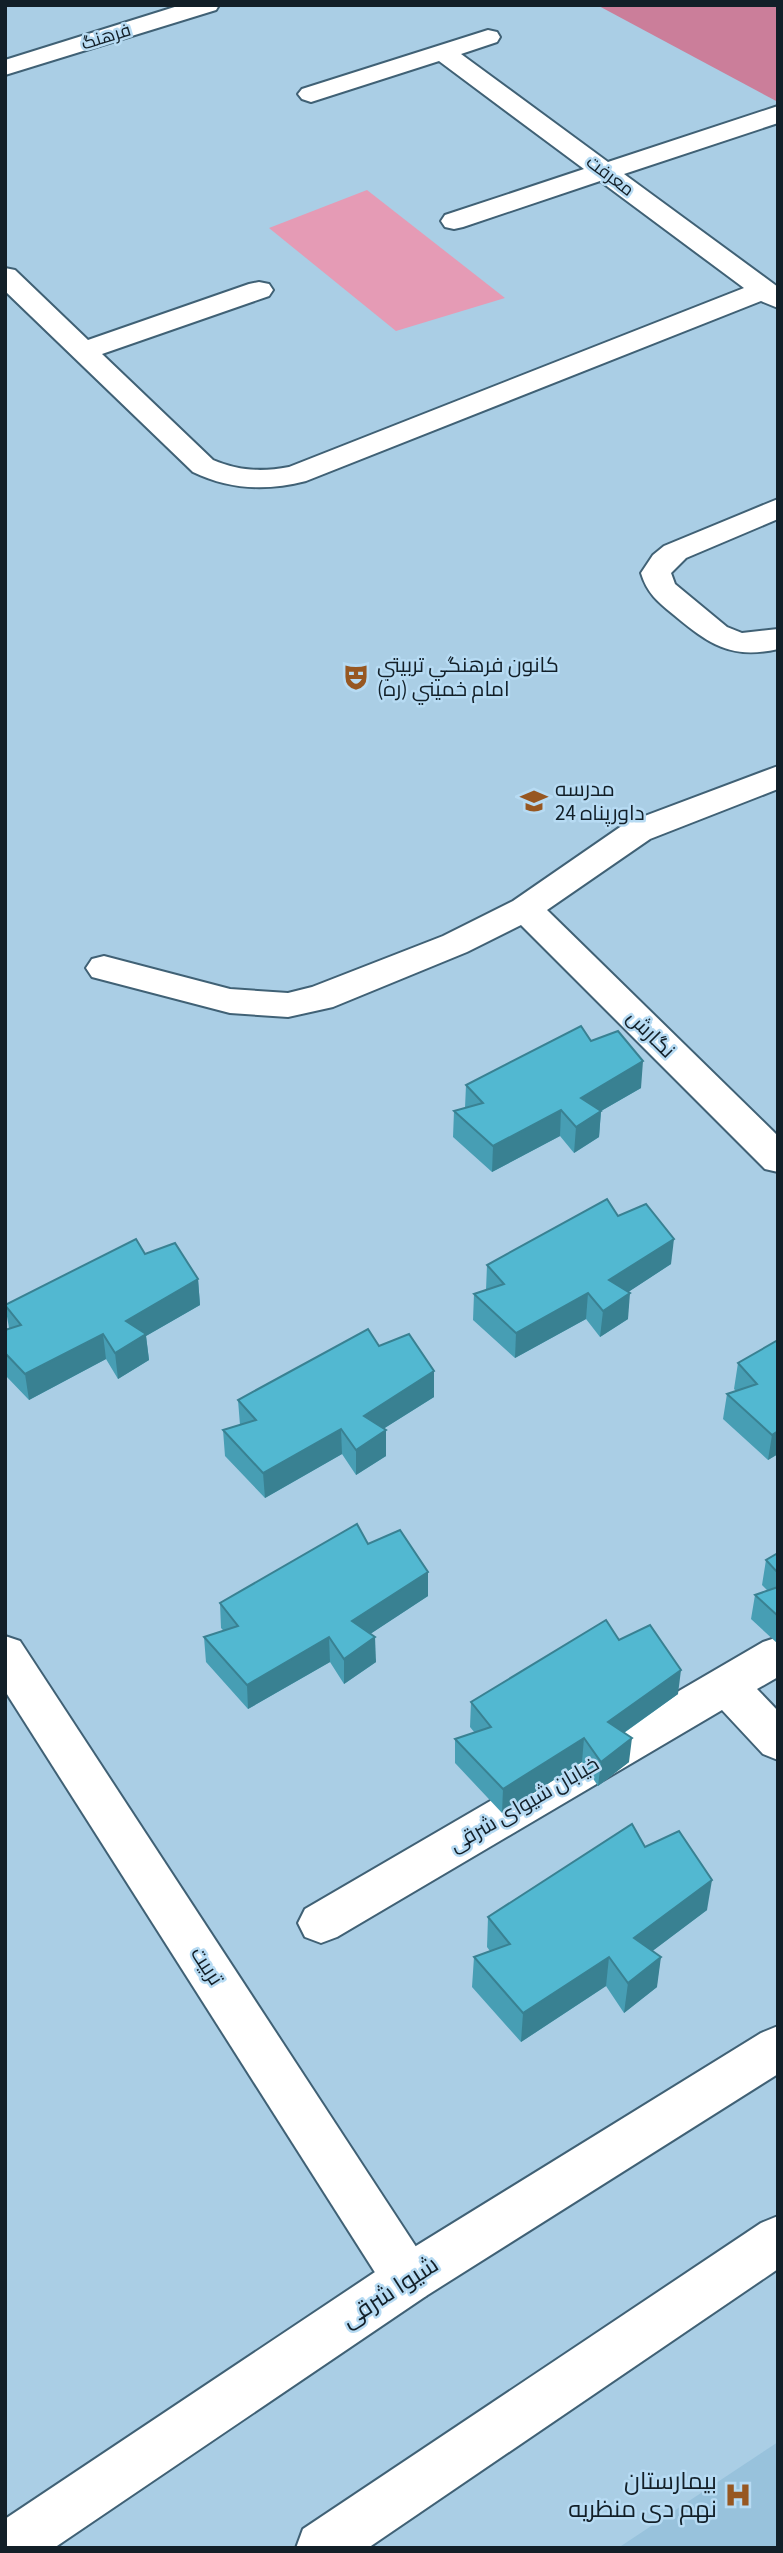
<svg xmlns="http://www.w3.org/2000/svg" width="783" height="2553" viewBox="0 0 783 2553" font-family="'Source Sans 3',Cairo,sans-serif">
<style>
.built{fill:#98c2dc}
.green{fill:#e59bb5}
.forest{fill:#cb7e9a}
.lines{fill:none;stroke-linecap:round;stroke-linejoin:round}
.minor-casing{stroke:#406175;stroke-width:4}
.tertiary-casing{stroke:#406175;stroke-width:4}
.minor{fill:#fff;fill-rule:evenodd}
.tertiary{fill:#fff;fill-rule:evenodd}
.wall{fill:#479eb4}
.shaded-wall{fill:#398192}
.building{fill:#52b8d1;stroke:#398192;stroke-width:2}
.labels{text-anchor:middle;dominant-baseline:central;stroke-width:5;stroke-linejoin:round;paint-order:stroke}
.far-street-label{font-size:18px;fill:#121f28;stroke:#b7dbf3}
.poi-label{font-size:21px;fill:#121f28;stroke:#b7dbf3;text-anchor:start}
.street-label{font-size:21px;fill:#121f28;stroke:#b7dbf3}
.near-street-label{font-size:24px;fill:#121f28;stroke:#b7dbf3}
.near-poi-label{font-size:24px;fill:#121f28;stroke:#b7dbf3;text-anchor:end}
</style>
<rect width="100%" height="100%" fill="#aacee5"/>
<path class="built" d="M778,2442V2548H618Z"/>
<path class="green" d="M367,190L505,298L396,331L269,228Z"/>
<path class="forest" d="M597,5H771L778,8V102Z"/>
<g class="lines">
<defs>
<g id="minor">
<path d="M488,30L497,32L500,37L497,42L461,54L608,162L778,106V123L624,174L778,287V308L761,301L306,481C267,491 230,490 193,472L5,291V268L15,270L88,340L249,284L259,282L269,284L273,290L269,296L102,354L213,460C239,471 262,472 289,467L744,288L600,181L463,227L454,229L445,227L441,221L445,215L584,169L439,61L311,102L302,99L298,94L302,89Z"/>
<path d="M778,499V519L686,558L671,573L675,584L727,627L742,633L778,629V649C731,660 709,644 674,615C658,602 647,593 641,573L653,555L664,546Z"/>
<path d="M778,766V789L650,839L547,910L778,1136V1172L765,1169L521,925L467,952L333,1007L288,1017L230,1013L92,977L86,968L92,959L104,956L230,989L288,993L312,987L443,936L513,901L626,823Z"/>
<path d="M5,1636L20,1641L426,2262L433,2279L426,2296L408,2303L390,2296L5,1691Z"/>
<path d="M778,1637V1677L757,1689L778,1711V1760L763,1754L722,1710L337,1937L321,1943L305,1937L298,1923L305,1909L763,1642Z"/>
</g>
<g id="tertiary">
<path d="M181,5H219L216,10L5,75V60Z"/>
<path d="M778,2026V2074L426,2296L54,2548H5V2519L390,2262L761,2033Z"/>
<path d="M778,2216V2269L368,2548H296L303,2529L761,2223Z"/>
</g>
</defs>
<use href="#minor" class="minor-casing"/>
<use href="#tertiary" class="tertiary-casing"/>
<use href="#minor" class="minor"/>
<use href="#tertiary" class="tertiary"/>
</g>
<g class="wall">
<path d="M591,1041L641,1088L601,1111L599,1137L574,1153L560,1136L492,1172L453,1137L454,1111L465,1108L466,1085Z"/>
<path d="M618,1216L671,1264L628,1292V1319L600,1337L586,1319L515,1358L473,1320L474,1294L486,1290L487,1265Z"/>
<path d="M145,1254L198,1279L200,1305L146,1336L149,1360L118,1379L106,1359L29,1400L5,1375V1330L9,1328L5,1305Z"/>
<path d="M778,1340V1454L768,1460L723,1419L727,1394L736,1391L734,1389L738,1363Z"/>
<path d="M379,1346L434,1371V1397L383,1429L386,1456L356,1475L342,1454L265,1498L225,1456L223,1430L240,1425L238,1400Z"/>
<path d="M368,1544L428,1572V1596L370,1634L376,1662L344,1684L330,1662L248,1709L206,1662L204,1637L224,1631L221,1628L220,1603Z"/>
<path d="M778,1553V1644L751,1619L755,1595L767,1590L762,1585L766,1560Z"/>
<path d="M619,1640L678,1694L624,1733L629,1762L598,1786L582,1762L502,1813L455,1763V1739L475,1733L470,1727L471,1702Z"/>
<path d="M645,1847L707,1910L652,1951L657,1987L624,2013L606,1986L521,2042L472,1987L474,1957L490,1951L487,1947L488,1917Z"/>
</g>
<g class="shaded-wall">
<path d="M643,1061L641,1088L601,1111L599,1137L574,1153L576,1127L581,1098Z"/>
<path d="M561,1110L560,1136L492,1172L493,1146Z"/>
<path d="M674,1239L671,1264L607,1306L609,1280Z"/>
<path d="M198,1279L200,1305L146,1336L149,1360L118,1379L115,1353L126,1321Z"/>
<path d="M588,1293L586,1319L515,1358L516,1333Z"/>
<path d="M630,1293L628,1319L600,1337L603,1311Z"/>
<path d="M103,1334L106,1359L29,1400L25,1374Z"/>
<path d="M434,1371V1397L364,1441V1416Z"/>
<path d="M341,1429L342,1454L265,1498L263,1473Z"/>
<path d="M386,1430V1456L356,1475V1450Z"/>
<path d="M778,1431V1454L768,1460L772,1435Z"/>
<path d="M428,1572V1596L352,1646V1621Z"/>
<path d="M329,1637L330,1662L248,1709L247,1685Z"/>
<path d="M375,1637L376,1662L344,1684V1659Z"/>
<path d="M681,1670L678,1694L605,1746L608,1722Z"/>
<path d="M584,1738L582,1762L502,1813L503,1789Z"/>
<path d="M632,1738L629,1762L598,1786L601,1762Z"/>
<path d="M712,1880L707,1910L630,1968L634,1938Z"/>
<path d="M609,1957L606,1986L521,2042L523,2013Z"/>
<path d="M661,1957L657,1987L624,2013L628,1983Z"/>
</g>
<g class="building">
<path d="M581,1026L591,1041L618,1031L643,1061L581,1098L601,1111L576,1127L561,1110L493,1146L454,1111L483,1103L466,1085Z"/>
<path d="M607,1199L618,1216L646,1204L674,1239L609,1280L630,1293L603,1311L588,1293L516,1333L474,1294L504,1284L487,1265Z"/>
<path d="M136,1239L145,1254L175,1243L198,1279L126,1321L146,1334L115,1353L103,1334L25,1374L5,1353V1330L21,1325L5,1305Z"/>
<path d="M368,1329L379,1346L409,1334L434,1371L364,1416L386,1430L356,1450L341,1429L263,1473L223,1430L256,1420L238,1400Z"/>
<path d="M778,1340V1431L772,1435L727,1394L757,1384L738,1363Z"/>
<path d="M357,1524L368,1544L400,1530L428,1572L352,1621L375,1637L344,1659L329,1637L247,1685L204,1637L238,1626L220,1603Z"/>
<path d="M778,1553V1573L766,1560Z"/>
<path d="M778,1587V1616L755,1595Z"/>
<path d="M606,1620L619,1640L650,1625L681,1670L608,1722L632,1738L601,1762L584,1738L503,1789L455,1739L491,1727L471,1702Z"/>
<path d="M632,1824L645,1847L679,1831L712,1880L634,1938L661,1957L628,1983L609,1957L523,2013L474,1957L510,1944L488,1917Z"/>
</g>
<defs>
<symbol id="theatre-bare" viewBox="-9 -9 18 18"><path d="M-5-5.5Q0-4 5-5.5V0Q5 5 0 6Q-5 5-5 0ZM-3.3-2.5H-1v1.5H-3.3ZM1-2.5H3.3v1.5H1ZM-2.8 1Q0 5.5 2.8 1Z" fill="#975721" stroke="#b7dbf3" stroke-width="2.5" paint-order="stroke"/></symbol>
<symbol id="school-bare" viewBox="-9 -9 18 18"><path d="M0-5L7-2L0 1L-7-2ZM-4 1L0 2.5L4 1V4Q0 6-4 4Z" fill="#975721" stroke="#b7dbf3" stroke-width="2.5" paint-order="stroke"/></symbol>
<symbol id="hospital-bare" viewBox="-9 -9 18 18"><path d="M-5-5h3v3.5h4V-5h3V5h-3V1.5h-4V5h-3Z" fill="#975721" stroke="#b7dbf3" stroke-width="2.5" paint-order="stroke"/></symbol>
</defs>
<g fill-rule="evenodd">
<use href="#theatre-bare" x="337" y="658" width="38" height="38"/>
<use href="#school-bare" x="515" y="782" width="38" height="38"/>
<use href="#hospital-bare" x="719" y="2476" width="38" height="38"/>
</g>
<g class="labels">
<g class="far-street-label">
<text transform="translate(106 37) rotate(-17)">فرهنگ</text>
<text transform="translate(610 176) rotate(37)">معرفت</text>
</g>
<g class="poi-label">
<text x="377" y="665">كانون فرهنگي تربيتي<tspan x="377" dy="24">امام خميني (ره)</tspan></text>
<text x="555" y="789">مدرسه<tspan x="555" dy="24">داورپناه 24</tspan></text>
</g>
<g class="street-label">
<text transform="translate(651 1034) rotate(45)">نگارش</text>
<text transform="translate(524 1804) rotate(-30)">خیابان شیوای شرقی</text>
<text transform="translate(207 1966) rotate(57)">تربیت</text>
</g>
<g class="near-street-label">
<text transform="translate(390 2292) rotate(-33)">شیوا شرقی</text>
</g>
<g class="near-poi-label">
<text x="717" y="2481">بیمارستان<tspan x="717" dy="28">نهم دی منظریه</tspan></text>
</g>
</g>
<rect width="783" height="2553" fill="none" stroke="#121f28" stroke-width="14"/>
</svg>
